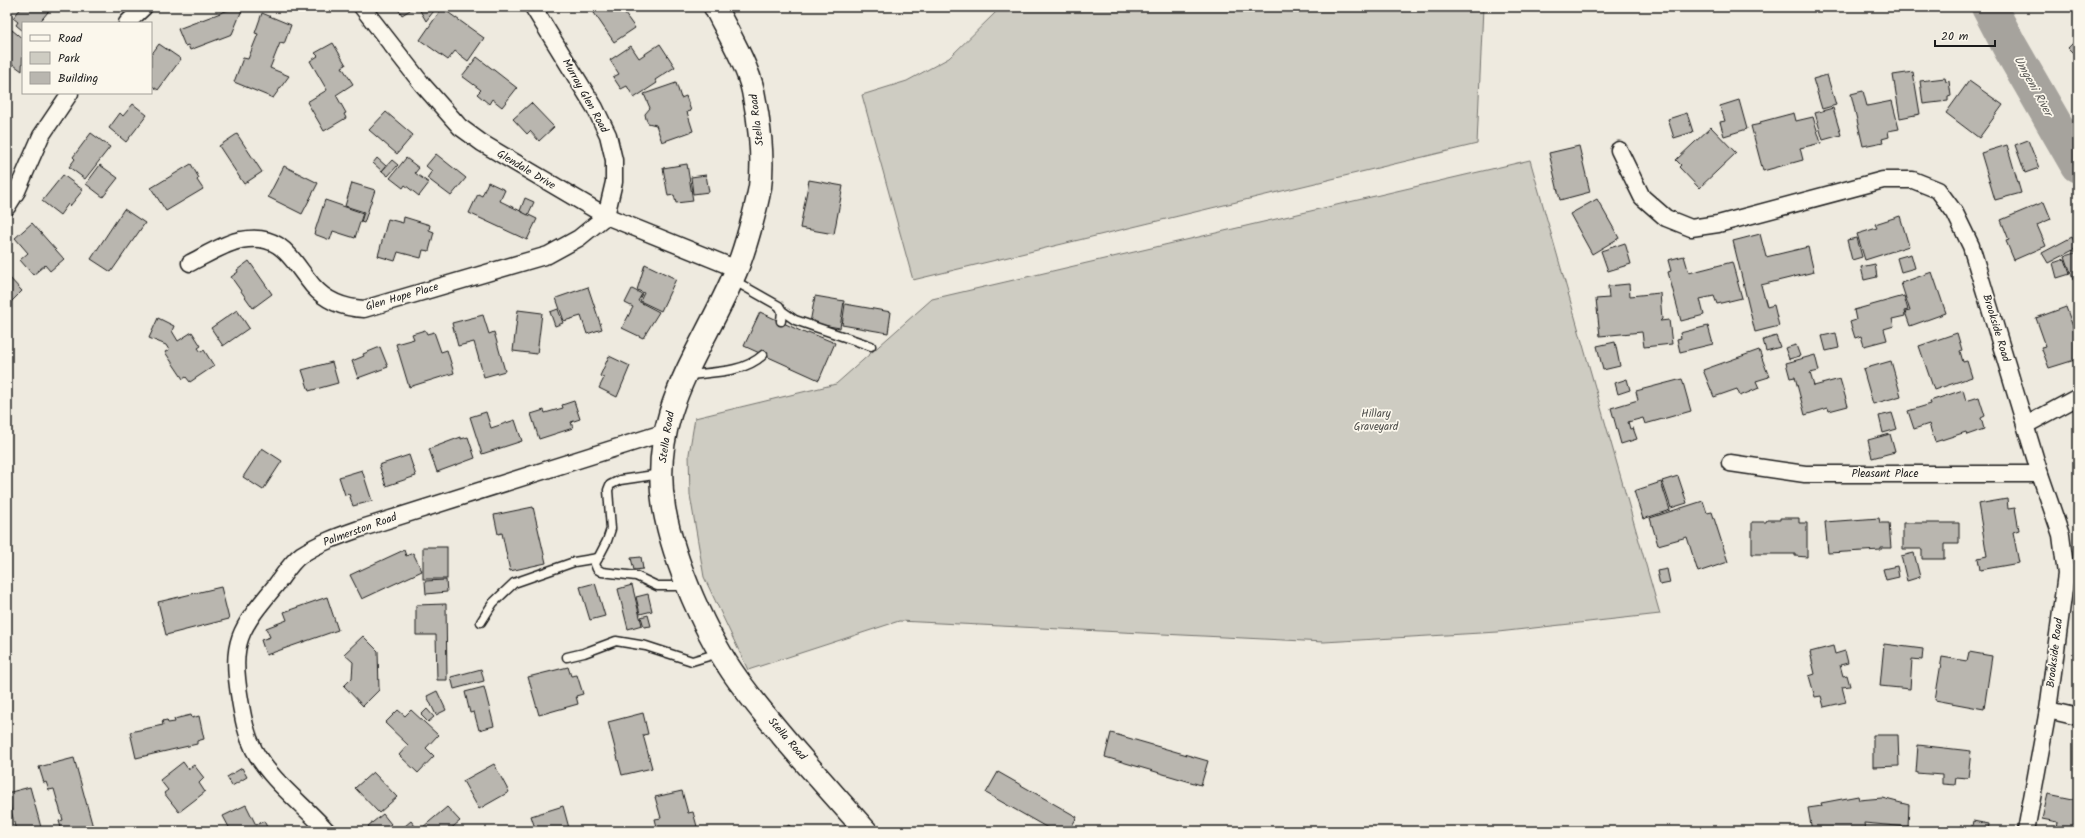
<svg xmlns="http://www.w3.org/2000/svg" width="2085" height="838" viewBox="0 0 2085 838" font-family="Kalam,sans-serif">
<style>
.green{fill:#ceccc2;stroke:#75746f}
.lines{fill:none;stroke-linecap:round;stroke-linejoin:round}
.river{stroke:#a6a39d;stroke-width:36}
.building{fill:#b9b6af;stroke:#1c1c1c}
.lane-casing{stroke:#1c1c1c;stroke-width:11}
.street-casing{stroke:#1c1c1c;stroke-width:19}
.secondary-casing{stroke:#1c1c1c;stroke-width:25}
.lane{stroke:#fbf7ec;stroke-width:8}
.street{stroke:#fbf7ec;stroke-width:16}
.secondary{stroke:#fbf7ec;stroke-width:22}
.labels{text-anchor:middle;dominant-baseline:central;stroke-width:3.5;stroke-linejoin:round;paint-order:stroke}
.street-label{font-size:11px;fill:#1c1c1c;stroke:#fbf7ec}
.park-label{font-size:11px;fill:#51514e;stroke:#fbf7ec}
.water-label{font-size:12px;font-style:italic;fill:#5a5956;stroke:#fbf7ec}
</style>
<rect width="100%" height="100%" fill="#eeeadf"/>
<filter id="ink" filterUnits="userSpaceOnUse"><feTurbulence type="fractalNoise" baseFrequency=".025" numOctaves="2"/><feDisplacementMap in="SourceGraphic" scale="8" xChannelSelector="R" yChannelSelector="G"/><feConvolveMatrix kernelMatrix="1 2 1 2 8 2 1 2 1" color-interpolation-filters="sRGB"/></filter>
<g filter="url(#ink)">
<g class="green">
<path d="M999,7H1483L1477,144L913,280L862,95L907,81L949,58L995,13Z"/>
<path d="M1530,160L1660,614L1498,632L1324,642L899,621L748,670L704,577L690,495L689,454L695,418L836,384L932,299Z"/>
</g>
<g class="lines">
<path class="river" d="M1989,7L2010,47L2078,165"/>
</g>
<g class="building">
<path d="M22,7H52L39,23H23V31L16,25L18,22L13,18Z"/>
<path d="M232,7L242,10L232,34L190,50L188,45L185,46L178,29L231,9Z"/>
<path d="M397,7H415L402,15Z"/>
<path d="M418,7H437L426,21Z"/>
<path d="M590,7H620L635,28L614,42Z"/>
<path d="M442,8L484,38L468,61L455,51L448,60L420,40Z"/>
<path d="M262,13L291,25L284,44L280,43L270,68L289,76L273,98L234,82L243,58L248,59L258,34L255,33Z"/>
<path d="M12,30L23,39L22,71L7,60V31L10,33Z"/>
<path d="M2078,38V58L2068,48Z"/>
<path d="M333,43L346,65L342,67L353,84L336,95L346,113L344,114L346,118L324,131L307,102L327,90L310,61L318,56L315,53Z"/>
<path d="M159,44L181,59L158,90L151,85V55Z"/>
<path d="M660,44L675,67L655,80L657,83L634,98L627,86L621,89L613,77L619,74L610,60L631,46L639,58Z"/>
<path d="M477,57L517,88L502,107L492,99L489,104L477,94L481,90L462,76Z"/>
<path d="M1913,72L1920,114L1900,118L1893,75Z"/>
<path d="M1827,75L1836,105L1822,109L1813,79Z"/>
<path d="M1945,78L1946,82L1949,81L1951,96L1948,97V101L1923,104L1920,81Z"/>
<path d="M1969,81L2003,105L1979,138L1946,113Z"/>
<path d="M676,83L681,98L686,96L691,111L687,112L693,131L662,142L656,125L648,123L646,119L645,114L650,108L644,94Z"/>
<path d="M1863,91L1867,106L1892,101L1899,129L1888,131L1889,137L1882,139L1883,142L1863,146L1851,94Z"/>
<path d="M1739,100L1747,129L1724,136L1720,122L1725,121L1720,106Z"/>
<path d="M531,103L554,127L539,141L530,131L527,134L513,119Z"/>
<path d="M133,104L147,115L126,142L109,128L120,113L123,116Z"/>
<path d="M1833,108L1841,135L1823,140L1815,113Z"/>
<path d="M386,112L413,135L397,154L369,130Z"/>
<path d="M1687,113L1693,132L1674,138L1668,119Z"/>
<path d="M1794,113L1796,121L1813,117L1821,143L1800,148L1803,160L1763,171L1751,126L1761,124L1760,122Z"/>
<path d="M1711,127L1736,153L1699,188L1679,167L1681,165L1676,160Z"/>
<path d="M91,133L110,147L85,179L69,167L75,159L73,157Z"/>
<path d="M237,134L262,172L244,184L219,146Z"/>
<path d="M2028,140L2039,168L2025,173L2015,145Z"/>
<path d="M2007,145L2021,193L1995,200L1981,153Z"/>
<path d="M1579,146L1590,192L1560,200L1549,153Z"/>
<path d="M436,154L466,178L451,196L427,178L432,171L426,166Z"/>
<path d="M377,158L386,166L382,171L373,163Z"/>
<path d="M406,158L419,168L415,173L429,183L419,196L405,185L403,188L390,178Z"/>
<path d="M392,160L398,165L388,176L382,171Z"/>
<path d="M191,164L199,178L197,180L203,189L166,211L151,188Z"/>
<path d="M687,164L693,201L676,203L674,195L668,196L663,168Z"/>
<path d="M100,165L118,178L103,197L86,184Z"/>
<path d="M284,166L318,183L302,214L268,197Z"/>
<path d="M63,175L83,190L70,206L68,204L60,215L42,201Z"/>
<path d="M706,175L709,192L693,194L691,177Z"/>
<path d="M809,180L843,186L834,234L800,228Z"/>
<path d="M488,182L505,190L500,201L537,219L527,240L469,213L478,194L482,196Z"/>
<path d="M352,183L375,190L364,223L361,222L364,212L345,206Z"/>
<path d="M525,198L534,202L528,215L520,211Z"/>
<path d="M1597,199L1619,238L1592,254L1570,214Z"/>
<path d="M325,200L363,213L355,238L333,231L330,240L314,234Z"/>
<path d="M2044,202L2051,219L2037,225L2046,246L2014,260L2006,241L2009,240L2001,220Z"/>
<path d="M124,209L145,223L111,272L91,259Z"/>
<path d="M1900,216L1909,246L1865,260L1857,234L1877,228L1875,224Z"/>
<path d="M404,217L430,225L429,230L434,232L429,251L423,250L421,258L398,252L395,261L378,256L388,219L403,223Z"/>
<path d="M32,223L64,259L50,271L45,265L33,275L20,260L28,253L15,238Z"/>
<path d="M1760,234L1766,257L1808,247L1814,272L1761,285L1767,307L1774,305L1779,326L1755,332L1733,241Z"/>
<path d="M2072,237L2077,248L2048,263L2042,253Z"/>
<path d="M1857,238L1862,257L1852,260L1847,240Z"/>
<path d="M1625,243L1631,264L1608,271L1601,251Z"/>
<path d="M2078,252V277L2073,279L2065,256Z"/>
<path d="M1911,254L1915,268L1901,272L1897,258Z"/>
<path d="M1684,256L1689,273L1732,262L1742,298L1717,304L1714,296L1700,299L1704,315L1681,321L1668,272L1671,271L1668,260Z"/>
<path d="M2065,259L2070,274L2057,278L2053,263Z"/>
<path d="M249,261L272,294L253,308L231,277L238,272L237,270Z"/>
<path d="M645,264L676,279L661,311L640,301L644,293L637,290Z"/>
<path d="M1875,264L1877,277L1864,280L1861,267Z"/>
<path d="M1932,272L1946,313L1910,326L1905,312L1910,311L1901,283Z"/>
<path d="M7,275L22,291L7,306Z"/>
<path d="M1629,284L1630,296L1660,293L1662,319L1660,321L1669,320L1672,344L1644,347L1642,332L1600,336L1596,299L1609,298L1608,286Z"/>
<path d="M588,287L602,329L587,334L581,316L564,321L556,298Z"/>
<path d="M632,289L642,294L638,301L659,312L643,338L622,328L633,307L625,303Z"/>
<path d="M815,296L844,301L840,328L810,323Z"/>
<path d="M1904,296L1908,310L1904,311L1905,316L1892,319L1894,326L1884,329L1887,340L1864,346L1861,336L1855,338L1850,322L1856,320L1854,310Z"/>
<path d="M845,304L891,312L888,333L842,325Z"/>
<path d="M2066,307L2078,341V347H2076L2078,359L2049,368L2041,347L2046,346L2036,318Z"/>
<path d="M558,309L563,323L555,326L550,312Z"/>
<path d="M237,310L249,328L223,346L211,328Z"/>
<path d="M518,310L542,313L537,354L513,351Z"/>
<path d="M760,312L807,334L808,332L835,343L819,380L744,346Z"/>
<path d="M483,315L489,334L494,332L505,371L484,377L474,342L458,346L452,323Z"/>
<path d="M158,318L174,326L172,331L178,341L192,332L201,346L198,348L201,352L204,350L214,366L190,382L186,377L183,379L165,352L169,350L166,345L149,338Z"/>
<path d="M1708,326L1713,344L1680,352L1677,339L1681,338L1680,333Z"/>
<path d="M425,330L427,334L434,332L441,352L447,350L454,373L409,387L396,344L414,339L412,334Z"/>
<path d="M1836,333L1839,348L1826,351L1822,336Z"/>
<path d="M1957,333L1962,350L1960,351L1963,362L1967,361L1972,377L1934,390L1919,346Z"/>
<path d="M1776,336L1780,347L1766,351L1763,340Z"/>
<path d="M1615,342L1620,366L1603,370L1597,346Z"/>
<path d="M1796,345L1800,356L1789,359L1785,348Z"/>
<path d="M380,347L388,367L358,378L352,361L364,356L363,354Z"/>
<path d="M1759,350L1769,377L1756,381L1759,388L1740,396L1737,389L1714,397L1703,370Z"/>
<path d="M1815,355L1819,371L1810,373L1814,386L1840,379L1848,406L1829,411L1828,408L1805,415L1795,377L1790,378L1786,363Z"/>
<path d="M609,356L630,366L617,397L599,388L604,378L600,376Z"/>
<path d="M1891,361L1901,396L1873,404L1863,369Z"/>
<path d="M332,362L338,383L309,391L302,370Z"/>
<path d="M1627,379L1630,390L1618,394L1615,383Z"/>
<path d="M1682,379L1691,411L1645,424L1643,418L1628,422L1630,429L1633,428L1637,439L1621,444L1611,408L1638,400L1636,391Z"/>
<path d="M1963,390L1966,401L1979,397L1985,416L1981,418L1984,429L1967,435L1966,432L1935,442L1929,424L1914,429L1908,411L1931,404L1930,401Z"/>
<path d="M574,401L580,419L571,422L573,428L539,439L531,414L544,410L545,413L563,408L562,405Z"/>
<path d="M486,412L491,428L515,420L522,441L482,454L470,417Z"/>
<path d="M1892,413L1897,429L1883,433L1879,416Z"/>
<path d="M1890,434L1895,452L1872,458L1868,440Z"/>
<path d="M461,437V439L468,437L475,458L437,472L429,449Z"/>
<path d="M262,448L282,461L263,490L243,477Z"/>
<path d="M409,455L416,476L386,486L379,465Z"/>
<path d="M362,470L372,501L353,506L349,494L345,495L339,477Z"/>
<path d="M1678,476L1687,503L1671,508L1662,481Z"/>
<path d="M1661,482L1670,510L1643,519L1634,491Z"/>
<path d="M2007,499L2008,509L2015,508L2019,530L2013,532L2019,563L1980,570L1978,558L1987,556L1978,504Z"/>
<path d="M1703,501L1707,513L1712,512L1728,562L1698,572L1687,537L1658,545L1650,518Z"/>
<path d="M533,507L546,563L510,571L502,533L498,534L494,515Z"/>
<path d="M1780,518H1799V523H1807V557L1795,556V554H1752V522H1766L1767,520H1780Z"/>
<path d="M1879,518L1880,523H1889L1891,548H1881V550L1828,553L1825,522Z"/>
<path d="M1903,523H1959V544H1944V559H1922V549H1903Z"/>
<rect x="423" y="547" width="24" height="32"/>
<path d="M404,550L406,556L413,553L422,571L362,599L350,575Z"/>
<path d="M1914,553L1920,577L1907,581L1901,556Z"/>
<path d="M641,557L643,569L634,570L631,558Z"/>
<path d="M1897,566L1899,577L1886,580L1883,569Z"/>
<path d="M1667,569L1670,583L1660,585L1657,571Z"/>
<path d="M446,580L447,592L426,594L425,581Z"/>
<path d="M595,583L605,616L590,620L580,587Z"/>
<path d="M632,585L642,625L628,629L618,589Z"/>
<path d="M221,587L229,619L166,635L158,602Z"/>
<path d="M648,594L652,611L640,614L636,597Z"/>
<path d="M327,597L338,630L266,655L261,640L270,637L266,628L287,620L284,612Z"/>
<path d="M446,604L447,680H437L436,635H416V605Z"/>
<path d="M648,615L651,626L644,627L641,617Z"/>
<path d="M363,636L378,651L379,690L363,706L344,686L352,678L353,662L344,654Z"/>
<path d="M1884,644L1923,649L1922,660L1912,659L1910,689L1880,686Z"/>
<path d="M1833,646L1835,654L1845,651L1848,663L1840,665L1843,676L1847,675L1850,686L1842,687L1846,702L1824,707L1821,696L1815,697L1809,676L1815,674L1810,652Z"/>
<path d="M1969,652L1992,656L1984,709L1935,700L1942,657L1967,661Z"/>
<path d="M568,667L571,676L577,675L583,694L576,696L578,704L539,715L528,677Z"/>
<path d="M481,669L484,681L454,689L451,677Z"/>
<path d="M484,687L494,726L479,730L474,712L470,713L465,692Z"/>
<path d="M437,691L446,710L436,715L427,696Z"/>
<path d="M427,709L434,717L428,722L421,715Z"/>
<path d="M398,710L405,716L411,710L438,735L426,748L434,756L418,773L399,755L408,745L385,723Z"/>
<path d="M643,713L648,734L643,735L652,768L622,775L608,722Z"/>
<path d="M191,715L192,718L199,716L204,739L197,741V744L136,758L130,732L163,725L162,721L167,720L168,723L175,722L174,719Z"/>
<path d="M1111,733L1208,761L1201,785L1105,757Z"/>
<path d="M1873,735H1898L1899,766L1873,767Z"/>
<path d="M1918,745L1971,751L1968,778L1956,777L1955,785L1942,784V775L1916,773Z"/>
<path d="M74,758L94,831H62L59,821L63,820L54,789L49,790L46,782L44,783L39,767Z"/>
<path d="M183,762L188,769L194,765L204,778L199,783L205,792L179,812L164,793L168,790L160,780Z"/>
<path d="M494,764L509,792L479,809L463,781Z"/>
<path d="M242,768L247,777L232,786L227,777Z"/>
<path d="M373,772L397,797L379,813L355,788Z"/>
<path d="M998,772L1077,817L1069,831H1053L986,793Z"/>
<path d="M30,787L42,831H16L7,793Z"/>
<path d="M682,791L688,813L693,812L698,830L658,831L655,819L661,818L655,797Z"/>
<path d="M2048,794L2078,800V831H2055L2057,822L2042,819Z"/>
<path d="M1858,796L1859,800L1882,798L1909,805L1908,827L1864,823L1865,830L1862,831H1812L1808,808L1822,806L1821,803Z"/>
<path d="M246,805L256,825L264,821L269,831H231L223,816Z"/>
<path d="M563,806L569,828L559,831H536L531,816Z"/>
<path d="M447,807L460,821L448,831H427L423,827Z"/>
<path d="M383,814L391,824L383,831H372L368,826Z"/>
<path d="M411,821L419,831H399Z"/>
<path d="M1973,821L1989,824L1988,831H1971Z"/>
<path d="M789,825L794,831H780Z"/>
</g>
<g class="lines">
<defs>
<g id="lane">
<path d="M733,280L779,306L782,311L781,321"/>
<path d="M782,311L795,320L871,346"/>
<path d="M688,375C714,372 743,373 763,355"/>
<path d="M661,474L620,480L610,485L608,490L611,529L607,541L595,564L597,569L602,572L636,576L657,586H686"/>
<path d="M481,622L493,603L514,583L574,562L598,558"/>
<path d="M567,657L584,653L616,641L646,646L692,661L719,653"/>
</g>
<g id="street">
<path d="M362,7L422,84L460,127L482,143L606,216L737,269"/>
<path d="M127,23L144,7"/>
<path d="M1619,150L1642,197L1666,218L1691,228L1718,224L1883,180H1913L1938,190L1955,213L1971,246L2040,474L2061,535L2066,574L2048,710L2026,831"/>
<path d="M7,207L17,191L41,136L70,93"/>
<path d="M190,263C204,256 227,242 241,240C282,232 291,260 313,286C326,301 344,308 364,309L548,255L579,238L606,216L614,182V160L608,135L595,108L533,7"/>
<path d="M2026,425L2078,397"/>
<path d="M1730,463L1805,474H2040"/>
<path d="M2048,710L2078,717"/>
<path d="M327,831C303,804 271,781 254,750C246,734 243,718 240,700C230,641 239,630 276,585C283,576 291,562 301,555C319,543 339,536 359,529L666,432"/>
</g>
<path id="secondary" d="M715,7C727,31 748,66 753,91C759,119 764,158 760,187C756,209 745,250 736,271C702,353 648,411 664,508C674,563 706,636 738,680C777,733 823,782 866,831"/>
</defs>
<use href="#lane" class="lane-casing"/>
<use href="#street" class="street-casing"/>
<use href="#secondary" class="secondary-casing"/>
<use href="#lane" class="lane"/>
<use href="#street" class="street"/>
<use href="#secondary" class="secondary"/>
</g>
</g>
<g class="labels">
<g class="street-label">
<text transform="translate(585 96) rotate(61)">Murray Glen Road</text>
<text transform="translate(757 120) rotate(-97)">Stella Road</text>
<text transform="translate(526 170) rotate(31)">Glendale Drive</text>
<text transform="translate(402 297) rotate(-16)">Glen Hope Place</text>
<text transform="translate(1996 328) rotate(73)">Brookside Road</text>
<text transform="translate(667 437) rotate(-81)">Stella Road</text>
<text x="1885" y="474">Pleasant Place</text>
<text transform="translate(360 530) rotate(-20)">Palmerston Road</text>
<text transform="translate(2055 653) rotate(-83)">Brookside Road</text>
<text transform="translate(787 739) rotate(49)">Stella Road</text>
</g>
<g class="park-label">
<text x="1376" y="414">Hillary<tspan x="1376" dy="13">Graveyard</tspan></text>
</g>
<g class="water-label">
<text transform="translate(2033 86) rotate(61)">Umgeni River</text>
</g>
</g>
<rect width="2085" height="838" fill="none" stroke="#fbf7ec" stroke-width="24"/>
<rect x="12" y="12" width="2061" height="814" fill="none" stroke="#1c1c1c" stroke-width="1.5" filter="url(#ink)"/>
<rect x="22" y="22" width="130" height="72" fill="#fbf7ec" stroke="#a29f99"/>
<rect x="30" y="35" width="20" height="6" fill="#fbf7ec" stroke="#a29f99"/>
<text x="58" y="42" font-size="12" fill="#1c1c1c">Road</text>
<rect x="30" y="52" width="20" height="12" fill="#ceccc2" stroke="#a29f99"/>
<text x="58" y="62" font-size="12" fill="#1c1c1c">Park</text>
<rect x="30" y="72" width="20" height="12" fill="#b9b6af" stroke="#a29f99"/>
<text x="58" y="82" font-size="12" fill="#1c1c1c">Building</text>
<path d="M1935 40v6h60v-6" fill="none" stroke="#1c1c1c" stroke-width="2"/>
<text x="1941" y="40" font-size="12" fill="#1c1c1c" stroke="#fbf7ec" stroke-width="3" paint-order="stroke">20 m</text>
</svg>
